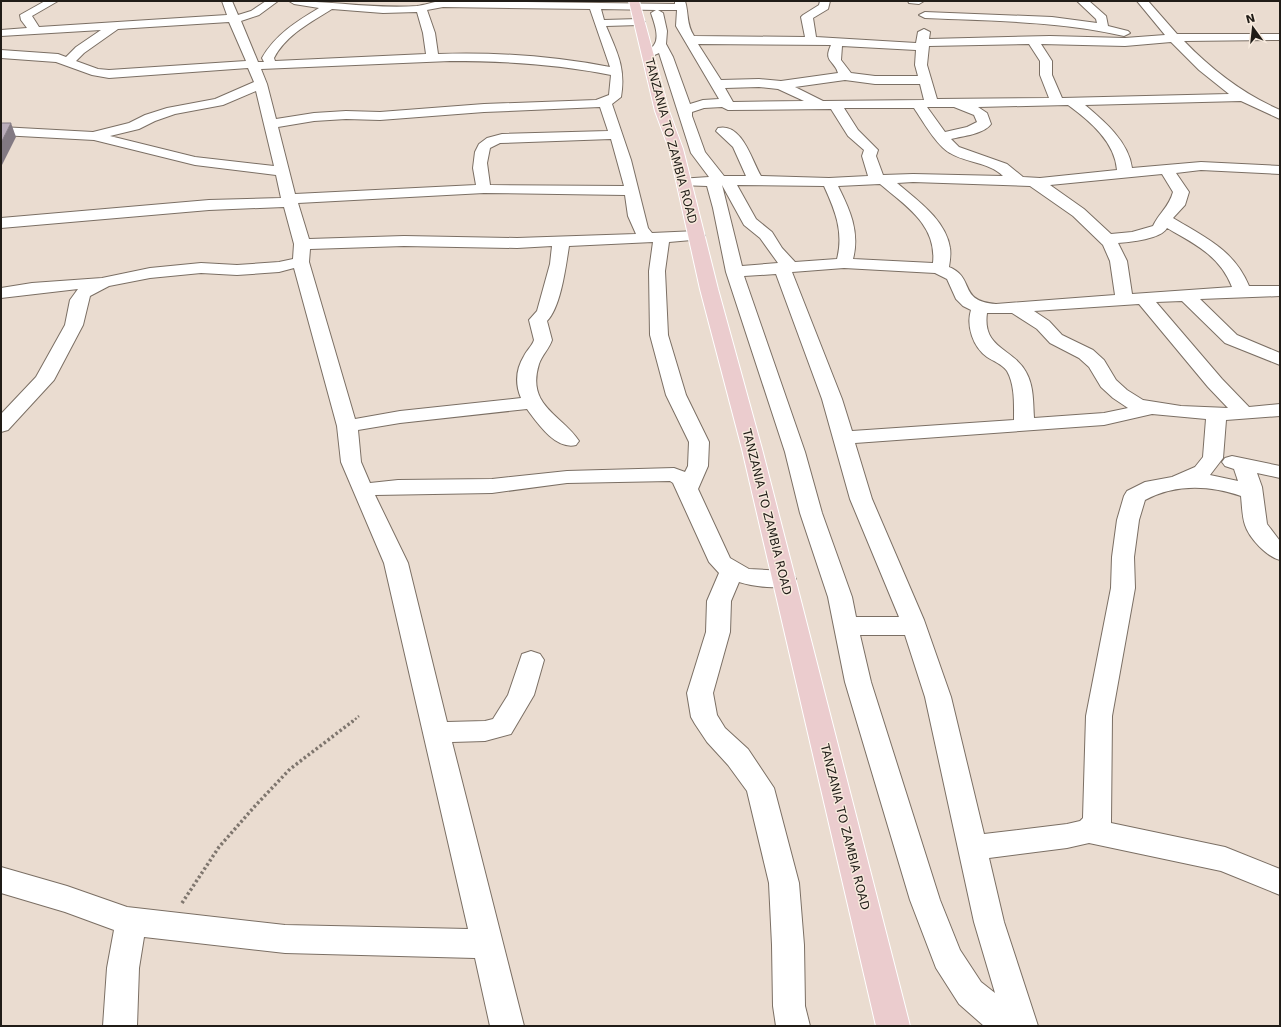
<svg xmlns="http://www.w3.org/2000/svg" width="1281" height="1027" viewBox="0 0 1281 1027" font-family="'DejaVu Sans',sans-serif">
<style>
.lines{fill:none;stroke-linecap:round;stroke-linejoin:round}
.minor-casing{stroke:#7b6f64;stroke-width:2}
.highway-casing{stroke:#fff;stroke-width:2}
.path-far1{stroke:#7f766e;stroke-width:2.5;stroke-dasharray:2 2;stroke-linecap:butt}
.path{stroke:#7f766e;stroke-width:3.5;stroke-dasharray:2.5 2.5;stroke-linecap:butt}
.minor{fill:#fff;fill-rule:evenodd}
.highway{fill:#ebccce;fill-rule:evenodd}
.shaded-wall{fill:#827982}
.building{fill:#baadba;stroke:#827982}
.labels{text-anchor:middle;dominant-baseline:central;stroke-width:3;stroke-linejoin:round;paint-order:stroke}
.street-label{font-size:12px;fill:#201c17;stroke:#f7eadd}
</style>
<rect width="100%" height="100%" fill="#eadcd0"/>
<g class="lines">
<defs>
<g id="minor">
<path d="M45,1H58L32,16L39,27L227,15L222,1H232L238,15L251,11L266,1H278L259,15L241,21L258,62H264L262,58C275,35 297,21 319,8L294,4L289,1C331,1 374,9 417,6C425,5 433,2 441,1L675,4V1H685C689,14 686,24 694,36L805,37L801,17L803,15L819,5L820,1H830L828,9L813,18L816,37L916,43L918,32L924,29L930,32L929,39L1050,36L1125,38L1165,35L1137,1H1148L1177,34H1280V40L1184,41C1212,70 1243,94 1280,110V119L1241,101L1085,105C1104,121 1129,142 1132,168L1201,162L1280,166V174L1201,170L1176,173L1189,192L1185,205L1173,218C1206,238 1234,250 1249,286H1280V296L1200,299L1237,335L1280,353V365L1225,343L1182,301L1156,302L1222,379L1249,407L1280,404V416L1226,420L1223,458L1210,475L1238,481L1234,469L1225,466L1222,462L1225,458L1232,456L1280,466V478L1257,473L1262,487L1267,524L1280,541V560C1267,557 1249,538 1245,525C1242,516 1242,505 1241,496C1209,485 1175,484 1145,500L1139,520L1134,557L1135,588L1112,716L1111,823L1225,847L1280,869V895L1221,871L1089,843L1067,848L989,858L1004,922L1038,1026H984L959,1004L936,968L910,900L845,682L828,597L800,513L785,452L726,272L713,208L707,186L679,185L677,182L679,179L709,177L691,153L659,53L650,57L644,53C647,49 652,49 654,45C660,37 654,22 651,13L656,10L601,9L604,20L639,19L645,22L639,25L606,26C617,52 626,68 621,97L612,104L631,160L648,228L652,233L697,231L703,233L705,236L703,239L669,242L665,271L668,335L686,395L709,442L708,466L698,489L730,558L749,569L784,571L792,573L796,579L792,585C775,589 755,587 739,582L731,601L730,632L713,693L717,715L725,728L748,749L774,788L799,883L804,945L805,1006L810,1026H776L773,1006L772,945L769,883L747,791L728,765L707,742L695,724L691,717L687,693L706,632L707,601L719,573L709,562L673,483L670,481L567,483L492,493L375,495L408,563L447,722L485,721L493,719L508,695L522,654L531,651L540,654L544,660L534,695L511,734L485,741L452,742L524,1026H490L475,958L285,953L144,937L139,968L137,1026H103L107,968L114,930L65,912L1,893V867L67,886L127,907L285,925L468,929L384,563L341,462L337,426L294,268L279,272L237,275L201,273L150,278L109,286L90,296L83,325L54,380L8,430L1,432V414L36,377L65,325L70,300L78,289L1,298V288L32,283L102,278L150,268L201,263L237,265L279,262L293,259L294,244L284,207L209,210L1,228V218L209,200L281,198L276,175L195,165L94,140L1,135V127L93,132L129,123L145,115L167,108L215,99L254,82L248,68L109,78L92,75L56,62L1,58V50L58,54L66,57L76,47L101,30L1,36V30L27,28L21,20L20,15ZM443,7L590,9L610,67C553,56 496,52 438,54L435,33L427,10ZM332,9L383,13L417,12L423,33L426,54L275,61L274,58C286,35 311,22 332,9ZM658,10H677L676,26L719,99L703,100L690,104L673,57L666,44L667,31L663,13ZM229,22L246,61L109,70L98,69L76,61L84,53L118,29ZM1171,42L1199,70L1229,94L1062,98L1052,75V61L1041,44L1125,46ZM698,44L831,45C823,62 834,60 838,73L781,81L759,79L721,80ZM1029,44L1040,61V75L1049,98L937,99L927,65L929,46ZM842,46L916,50L915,65L918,76H875L851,73L841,60ZM450,61C505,61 557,64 611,75L609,95L596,100L484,104L380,112L346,111L314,113L276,119L267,84L261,69ZM845,80L875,84H920L924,100L823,101L795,87ZM759,87L778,89L804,101L733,102L725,88ZM256,91L274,166L195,157L110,136L139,129L155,121L175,114L223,105ZM1068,105C1090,121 1115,142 1117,170L1040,178L1023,177L1007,164L959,147L951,139C963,136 984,134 991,124L987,113L978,107ZM600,107L608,131L502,134L487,138L479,144L475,152L473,168L476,185L295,194L278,127L314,121L346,119L380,120L484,112ZM722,107L728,110L831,109L848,136L864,150L862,156L868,176L829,178L761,176C752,161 742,122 718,128L716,131L733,147L746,176H724L705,152L692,116V112L704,108ZM927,107H954L974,115L977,122L967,127L945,132ZM844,108H914C922,120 937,146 950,153C966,163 989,162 1003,176L913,174L883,175L876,156L878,150L858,130ZM611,139L624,186L490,185L487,163L490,148L500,143ZM1162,174L1173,192C1169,207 1159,213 1153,226L1132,232L1111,234L1084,209L1050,185ZM913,182L1030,186L1073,216L1103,245L1110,261L1115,295L996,304C957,301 976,278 949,267C950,261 951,254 950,248C946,220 917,200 897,183ZM880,184C906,206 937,225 933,263L853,259C860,232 850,210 838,186ZM722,185L744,225L760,238L778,263L742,266ZM737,185L824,186C835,210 844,232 837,259L795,262L782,248L772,232L756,219ZM484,193L625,195L628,216L636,234L517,238L404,236L309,239L298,203ZM1167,228C1195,244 1220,256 1232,287L1132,294L1127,261L1118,243C1131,242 1161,239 1167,228ZM653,242L649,271L650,335L666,395L689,442L688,466L685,472L674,468L567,471L492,479L398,480L370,483L361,462L358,430L400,423L527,409C538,424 556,450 576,445L579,441C561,414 526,406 539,364C542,355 549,349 552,340L547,321C561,307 566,265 569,246ZM404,246L517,248L552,246L550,264L537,311L529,320L534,340C532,346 527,350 524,356C516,369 515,384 521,398L400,411L355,419L309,262L310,249ZM844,268L935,273L947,279L956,299L963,306L971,310C966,326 973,347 987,357C993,361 1002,364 1007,371C1015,385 1014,404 1014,420L852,431L842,399L792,272ZM776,274L822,399L850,499L899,617H856L852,597L822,513L805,452L744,276ZM1139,304L1208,387L1228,408L1181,406L1143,400L1127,390L1116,380L1104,360L1093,350L1062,335L1049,321L1034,311ZM987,313H1012L1037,329L1050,343L1079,358L1089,367L1101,387L1113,398L1128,408L1104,413L1034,418C1033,403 1034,386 1026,372C1013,348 982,349 987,313ZM1152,414L1206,419L1203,457L1195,467L1172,477L1145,482L1127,491L1124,496L1117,520L1112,557L1111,588L1086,716L1083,818L1080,821L1067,824L984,834L951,697L924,620L872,499L855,443L1104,425ZM860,635H905L925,697L974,922L995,993L981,982L960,950L940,900L871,682Z"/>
<path d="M908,1H924L919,4L909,3Z"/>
<path d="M1077,1H1089L1106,16L1108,26L1128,31L1130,33L1124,36C1059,21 992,21 925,18L919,15L925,12L1052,17L1097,23L1096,19Z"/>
</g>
<path id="highway" d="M629,1H639L669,111L683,149L718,289L762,449L910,1026H876L742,449L700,289L669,149L655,111Z"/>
</defs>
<use href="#minor" class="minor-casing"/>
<use href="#highway" class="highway-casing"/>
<path class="path-far1" d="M352,722L359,716"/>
<path class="path" d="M182,903L219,847L255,806L290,769L353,721"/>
<use href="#minor" class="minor"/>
<use href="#highway" class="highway"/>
</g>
<path class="shaded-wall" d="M11,123L16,137L1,167V143Z"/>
<path class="building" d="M1,123H11L1,143Z"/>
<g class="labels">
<g class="street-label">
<text transform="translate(671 141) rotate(75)">TANZANIA TO ZAMBIA ROAD</text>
<text transform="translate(767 512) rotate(76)">TANZANIA TO ZAMBIA ROAD</text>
<text transform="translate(845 827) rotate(76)">TANZANIA TO ZAMBIA ROAD</text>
</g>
</g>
<rect width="1281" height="1027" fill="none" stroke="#201c17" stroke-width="4"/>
<g transform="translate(1253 28) rotate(345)" stroke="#f7eadd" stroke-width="3" paint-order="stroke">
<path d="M0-3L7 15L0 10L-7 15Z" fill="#201c17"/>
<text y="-6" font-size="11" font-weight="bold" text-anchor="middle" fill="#201c17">N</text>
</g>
</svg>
